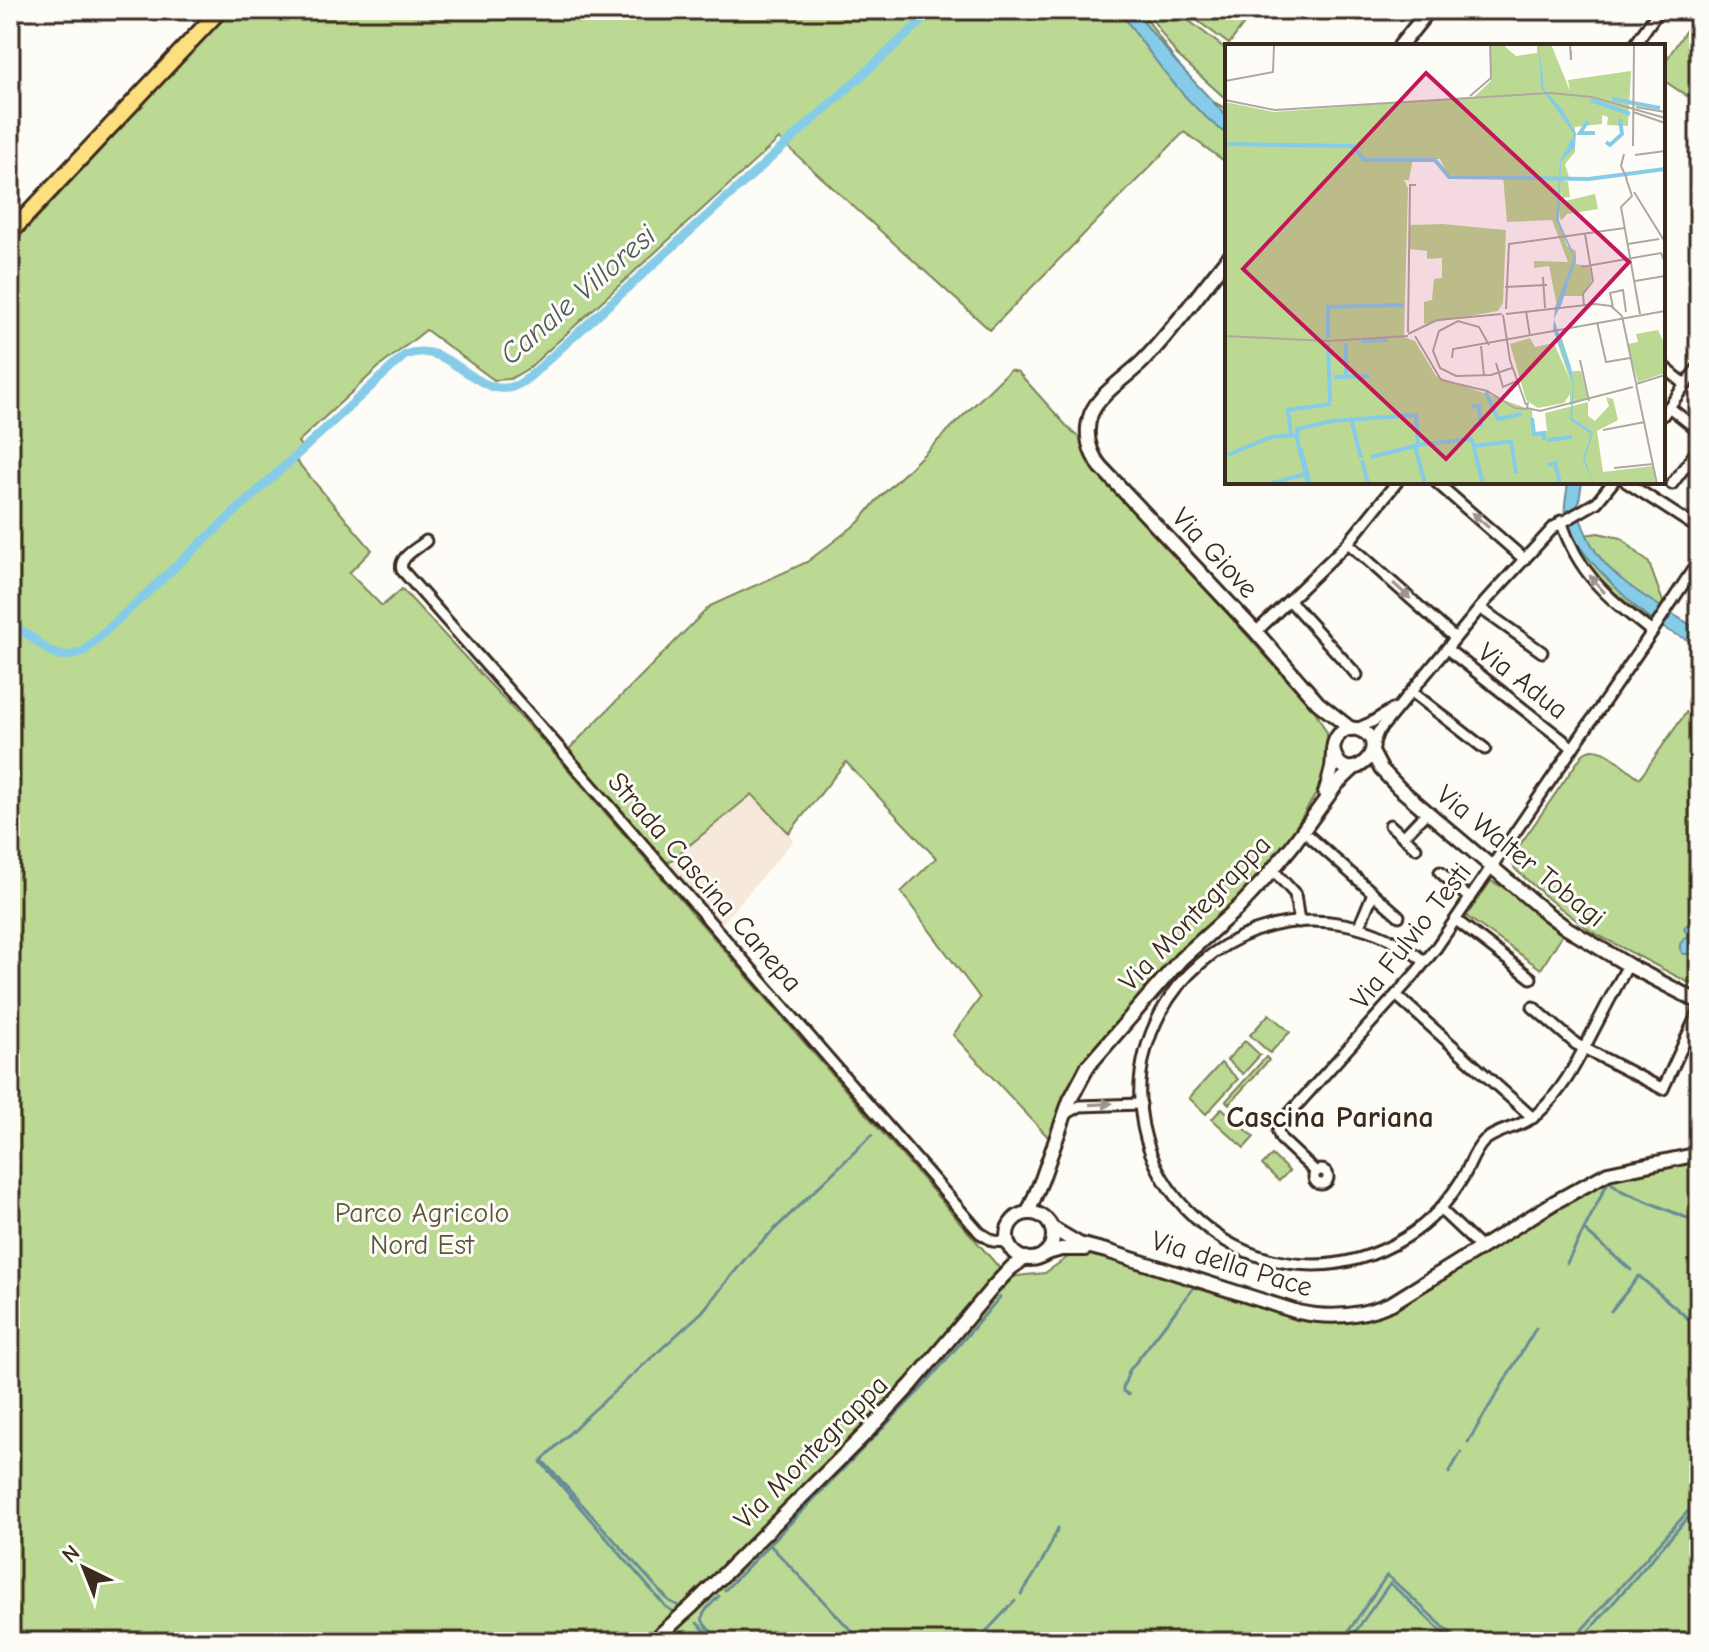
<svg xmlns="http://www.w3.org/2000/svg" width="1709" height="1652" viewBox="0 0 1709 1652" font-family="'Comic Neue',sans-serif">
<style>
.built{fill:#f6e8da}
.green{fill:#bbd992;stroke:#7b8258;stroke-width:2}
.water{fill:#86cce8;stroke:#688b97;stroke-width:2}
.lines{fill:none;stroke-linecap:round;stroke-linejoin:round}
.stream{stroke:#688b97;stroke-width:3}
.canal{stroke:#86cce8;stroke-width:9}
.street-casing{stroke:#3b2a1e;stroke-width:15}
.secondary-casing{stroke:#3b2a1e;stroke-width:18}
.primary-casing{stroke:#3b2a1e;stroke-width:20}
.street{stroke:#fdfcf7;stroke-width:9}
.secondary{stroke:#fdfcf7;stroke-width:12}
.primary{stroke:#fedf80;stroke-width:14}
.oneway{fill:#9c938a}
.labels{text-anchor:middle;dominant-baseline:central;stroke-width:6;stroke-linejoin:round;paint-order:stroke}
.street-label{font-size:28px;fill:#3b2a1e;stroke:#fdfcf7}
.park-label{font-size:28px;fill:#5b563b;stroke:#fdfcf7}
.water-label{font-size:30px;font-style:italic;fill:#525b5b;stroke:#fdfcf7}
.neighbourhood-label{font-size:30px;font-weight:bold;fill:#3b2a1e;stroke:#fdfcf7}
.inset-river{fill:none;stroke:#86cce8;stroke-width:4}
.inset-road{fill:none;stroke:#afa8a0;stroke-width:2}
.view{fill:#c2185b;fill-opacity:0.15;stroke:#c2185b;stroke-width:4}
.inset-edge{fill:none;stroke:#3b2a1e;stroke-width:4}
</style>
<rect width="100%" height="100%" fill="#fdfcf7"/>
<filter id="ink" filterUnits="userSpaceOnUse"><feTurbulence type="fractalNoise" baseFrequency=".0125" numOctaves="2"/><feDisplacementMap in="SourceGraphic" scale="16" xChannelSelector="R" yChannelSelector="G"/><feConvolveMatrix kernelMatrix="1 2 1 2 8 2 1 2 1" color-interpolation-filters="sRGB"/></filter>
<g filter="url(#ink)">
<path class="built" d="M752,794L789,833L793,841L719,927L665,865Z"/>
<g class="green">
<path d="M231,10H1141L1187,79L1204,97L1227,109V163L1184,132L990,330L779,139L529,368L510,379L494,380L426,330L379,367L298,442L303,449L294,458L372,550L349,573L382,606L402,589L550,749L1009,1279L1017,1276L1045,1273L1078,1250L1114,1256L1315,1321L1339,1323L1361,1320L1393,1308L1493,1245L1609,1180L1699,1158V1642H10V247Z"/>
<path d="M1154,10H1175L1227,50L1226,99L1176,54L1150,16Z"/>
<path d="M1183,10H1254L1229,44Z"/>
<path d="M1699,10V78L1687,96L1663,80V65Z"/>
<path d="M1010,370L1018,372L1072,432L1081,439L1089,460L1315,711L1327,733L1326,767L1317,792L1289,838L1233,905L1181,950L1077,1072L1048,1137L953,1035L980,998L901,892L936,858L846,762L789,833L752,794L665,865L567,751L710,606L807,562L859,522L876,501Z"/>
<path d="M1598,533L1621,538L1649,563L1663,602L1662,606L1650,621C1625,601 1578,569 1577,536Z"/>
<path d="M1699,694V988L1592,932L1551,901L1516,870C1511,865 1513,859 1515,852L1583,754C1601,739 1625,770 1640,778Z"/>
<path d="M1491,881C1517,893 1540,915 1564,932L1541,969L1466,916Z"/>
<path d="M1269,1014L1290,1032L1270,1053L1250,1035Z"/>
<path d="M1245,1041L1260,1055L1243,1074L1227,1060Z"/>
<path d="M1266,1057L1269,1060L1229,1104L1226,1101Z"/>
<path d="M1221,1063L1238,1079L1206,1114L1189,1098Z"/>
<path d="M1222,1108L1254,1137L1244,1148L1212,1119Z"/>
<path d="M1272,1155L1289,1171L1279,1181L1262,1165Z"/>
</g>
<g class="water">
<path d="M1119,10H1134L1176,62L1227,117V134C1185,105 1148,51 1119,10Z"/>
<path d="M1568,482H1582L1578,507L1579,515C1584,530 1592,548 1602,560C1623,587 1670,612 1699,630V645C1685,639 1661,628 1650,619C1626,599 1572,548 1565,519C1563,508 1567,494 1568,482Z"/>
<path d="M1689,923H1697L1699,927V953L1683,954L1680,949V944L1684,939L1691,936L1685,931L1684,928Z"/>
</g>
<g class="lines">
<g class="stream">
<path d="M1610,1182L1622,1191L1699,1223"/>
<path d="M1584,1230L1631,1270"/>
<path d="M1567,1263L1608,1182"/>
<path d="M1611,1311L1639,1276L1699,1328"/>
<path d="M1693,1394L1699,1383"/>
<path d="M1129,1395L1123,1391V1388L1129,1371L1195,1286"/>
<path d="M1468,1442L1536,1328"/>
<path d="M541,1462L666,1607L674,1612"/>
<path d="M1449,1473L1461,1452"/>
<path d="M770,1545L862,1642"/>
<path d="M725,1590L922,1388L1000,1297"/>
<path d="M1021,1594C1037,1573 1048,1552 1058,1528"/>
<path d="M719,1596C695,1620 698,1619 722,1642"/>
<path d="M679,1606L669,1601L542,1460L584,1419L702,1312L749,1254L872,1135"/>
<path d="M697,1623L717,1642"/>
<path d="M704,1633L713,1642"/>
<path d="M976,1642L1015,1601"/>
<path d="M1341,1642L1387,1575L1460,1642"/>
<path d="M1348,1642L1390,1583L1453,1642"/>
<path d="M1571,1642L1699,1499"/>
<path d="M1579,1642L1699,1505"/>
</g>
<path class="canal" d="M10,626C40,633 47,668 84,651L405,355C450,337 479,404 517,385C525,381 532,375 538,369L934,10"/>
<defs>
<g id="street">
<path d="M1634,46L1659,10"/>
<path d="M1663,366L1686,385"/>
<path d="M1669,407L1699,431"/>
<path d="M1663,415L1699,366"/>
<path d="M1436,482L1524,559"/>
<path d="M1626,482L1699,529"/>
<path d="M1672,484L1699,448"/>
<path d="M1561,521C1579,576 1609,598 1652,632"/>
<path d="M426,541C417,549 398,557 402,570L561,750L980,1233L993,1241L1007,1242"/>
<path d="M1348,543L1455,638"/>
<path d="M1289,600L1357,675"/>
<path d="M1480,608L1542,652"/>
<path d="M1256,632L1348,543L1397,482"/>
<path d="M1447,649L1573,748"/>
<path d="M1412,692L1485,749"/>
<path d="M1356,729L1372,722L1393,709"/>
<path d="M1373,745L1378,732L1485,602L1554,527L1597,502L1613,482"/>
<path d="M1390,825L1416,848"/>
<path d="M1310,837L1399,916"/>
<path d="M1403,837L1427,812"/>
<path d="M1273,870L1295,894L1299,922"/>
<path d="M1440,872L1470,899"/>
<path d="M1456,920L1531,978"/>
<path d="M1359,927L1373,893"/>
<path d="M1425,962C1378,923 1313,910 1255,931C1215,946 1181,975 1161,1012C1078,1169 1255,1330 1405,1238C1431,1222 1451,1199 1466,1172C1471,1162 1475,1150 1484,1141C1499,1128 1522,1128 1537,1114C1562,1092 1576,1064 1591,1035C1603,1012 1615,989 1628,965"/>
<path d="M1396,995L1533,1118"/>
<path d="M1533,1007L1576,1044L1663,1089L1699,1010"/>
<path d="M1064,1115L1080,1106L1141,1104"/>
<circle cx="1321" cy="1177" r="7"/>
<path d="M1316,1172L1281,1139L1278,1132L1280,1124L1415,974L1436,948L1652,632L1699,560"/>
<path d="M1440,1209L1481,1248"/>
</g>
<g id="secondary">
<path d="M1400,46L1429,10"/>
<path d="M1227,259C1200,292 1173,330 1143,361C1128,376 1099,394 1091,414C1084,433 1089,453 1101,467L1256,632L1318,703L1351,729"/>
<path d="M1372,752L1381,769L1399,788L1545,912L1565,927L1628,965L1699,1002"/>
<path d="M1325,793C1328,784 1330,776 1332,768C1334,756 1330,740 1342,732C1347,728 1354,728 1360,730C1397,746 1342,795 1333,749"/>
<circle cx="1030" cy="1236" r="23"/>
<path d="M1028,1213L1042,1179L1070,1100L1088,1066L1181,959L1240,906L1263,881L1292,846L1336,785L1354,768"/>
<path d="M1052,1228L1079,1244L1110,1252L1298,1312C1331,1319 1361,1317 1392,1303L1555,1202L1608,1173L1699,1154"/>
<path d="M1044,1254L1061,1249H1085"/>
<path d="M652,1642L691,1607L868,1431L911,1385L994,1286L1011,1268L1025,1258"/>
</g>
<path id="primary" d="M10,233L220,10"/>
</defs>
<use href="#street" class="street-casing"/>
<use href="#secondary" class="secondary-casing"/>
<use href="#primary" class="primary-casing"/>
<use href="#street" class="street"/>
<use href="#secondary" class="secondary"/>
<use href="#primary" class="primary"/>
</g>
<defs><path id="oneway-solid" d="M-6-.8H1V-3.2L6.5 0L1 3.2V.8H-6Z" transform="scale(2)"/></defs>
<g class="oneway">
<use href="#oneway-solid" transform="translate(1480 520) rotate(-139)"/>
<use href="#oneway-solid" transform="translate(1597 584) rotate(-131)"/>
<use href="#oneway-solid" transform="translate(1402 591) rotate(42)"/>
<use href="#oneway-solid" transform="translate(1101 1104) rotate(-3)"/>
</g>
</g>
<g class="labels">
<g class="street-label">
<text transform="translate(1215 553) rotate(47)">Via Giove</text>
<text transform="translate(1523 681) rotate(38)">Via Adua</text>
<text transform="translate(1521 856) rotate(39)">Via Walter Tobagi</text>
<text transform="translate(705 882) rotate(49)">Strada Cascina Canepa</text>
<text transform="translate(1195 913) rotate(-46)">Via Montegrappa</text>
<text transform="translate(1411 936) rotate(-52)">Via Fulvio Testi</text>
<text transform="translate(1232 1264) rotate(17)">Via della Pace</text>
<text transform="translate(811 1452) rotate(-45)">Via Montegrappa</text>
</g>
<g class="park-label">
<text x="422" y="1213">Parco Agricolo<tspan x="422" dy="32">Nord Est</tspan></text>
</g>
<g class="water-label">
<text transform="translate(578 295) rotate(-41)">Canale Villoresi</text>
</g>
<g class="neighbourhood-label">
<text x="1330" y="1117">Cascina Pariana</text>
</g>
</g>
<g transform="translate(1225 44)">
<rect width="440" height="440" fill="#fdfcf7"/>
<path d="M266,0H277L291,12L312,9V0H326L345,47L343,36L406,27L403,82L382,81L383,73L377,71V80L350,83V108L340,120L344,133H331L343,138L345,153L337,154L336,146V158L370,150L373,165L342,170L336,177L334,167L333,174L342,202L351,207V220L364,222L367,236L357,252H337L332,262L324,222L309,224V217L343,218L327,176L282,178L278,132L223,131L215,115L188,114L184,136H179L183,144L179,293L190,297L211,332L307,366L309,390L322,387L320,369L363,358V372L370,377L384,362L381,353L388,355L393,376L372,387L378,428L428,422L431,440H0V58L49,68L249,53L266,37ZM218,180L281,186L278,259L273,267L199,280V258L207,256L209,235L217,234V214L202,215V207L184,205L185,181ZM433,286L440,301V329L413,338L402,300L413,298L411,290ZM336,291L347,327H356L363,355L345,361V350L339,359L313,364L301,356L285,300L305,294L310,303L329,299L345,336L332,298Z" fill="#bbd992"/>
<path d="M314,0L319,45L337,65L351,89L350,103L336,117L334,177L351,215L337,259L329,275L345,320L349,338L347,374L368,388L360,415L368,440L358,415L366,390L345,376L348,340L328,285L330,263L349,214L331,176L335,117L349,90L316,44Z" fill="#86cce8"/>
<path class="inset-river" d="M387,55L435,64M366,56L405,70M363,77L355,89H370M381,98L385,101L397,90L395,75M0,100L128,102L139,116H210L224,133L364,135L440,125M103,294V263L179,261M137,297L163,296M121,299V331M103,300L105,358M109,333L144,332M261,348L273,375L297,370M247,363L254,362L256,381L248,382M307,374L309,390L319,389V396M127,378L136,414M66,390L63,366L106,360M73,391L72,385L107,377L191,371L193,401L246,395L249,402L281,398M322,396L347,393M280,398H286L291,429M249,404L258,440M76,405L85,440M3,411L46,393L71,391L80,428M146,413L190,402L200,440M137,416L143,440M323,421L330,419L335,440M43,440L81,430L83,440"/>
<path class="inset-road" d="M345,0L346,16V7M0,37L48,28L49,2M245,52L266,34L265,0M0,56L50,66L325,49L367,53L440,74M411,63L440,68M408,68L440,79M408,102L409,0M399,110L396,122L402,135M410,111L440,107M401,134L407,152L396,163L415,270M409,148L440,198M403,200L434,195M356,223L436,209L440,218M318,233L320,264M410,237L440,232M280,243L322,241M359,262L358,250L368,237L360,190M388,263L385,249L398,246L401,268M281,265L284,200L400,184M301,267L305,292M281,270L370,260L386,262L397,272M278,271L285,316L301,361M397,272L411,339M372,278L381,318L405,314M183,288L185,141H191M183,290L212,276L277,270M0,292L103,297L183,292M190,292L216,336L262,347L290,364L302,365M264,301L254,283L233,277L214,287L208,307L215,324L231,332L266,331L287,324M256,302L259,332M227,314L228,305L440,267M355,316L364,357M271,319L278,343L292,337M411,340L432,440M411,340L440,331M303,358L302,364L315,367L408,343M378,386L420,378M389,424L428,420"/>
<path class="view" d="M201,29L404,218L221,415L18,225Z"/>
<rect width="440" height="440" class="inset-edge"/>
</g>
<rect width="1709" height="1652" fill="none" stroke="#fdfcf7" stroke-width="40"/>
<rect x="20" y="20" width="1669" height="1612" fill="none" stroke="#3b2a1e" stroke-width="3" filter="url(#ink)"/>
<g transform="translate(84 1568) rotate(317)" stroke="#fdfcf7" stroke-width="6" paint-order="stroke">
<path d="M0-6L14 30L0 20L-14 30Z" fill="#3b2a1e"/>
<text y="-12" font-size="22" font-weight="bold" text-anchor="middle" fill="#3b2a1e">N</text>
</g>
</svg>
